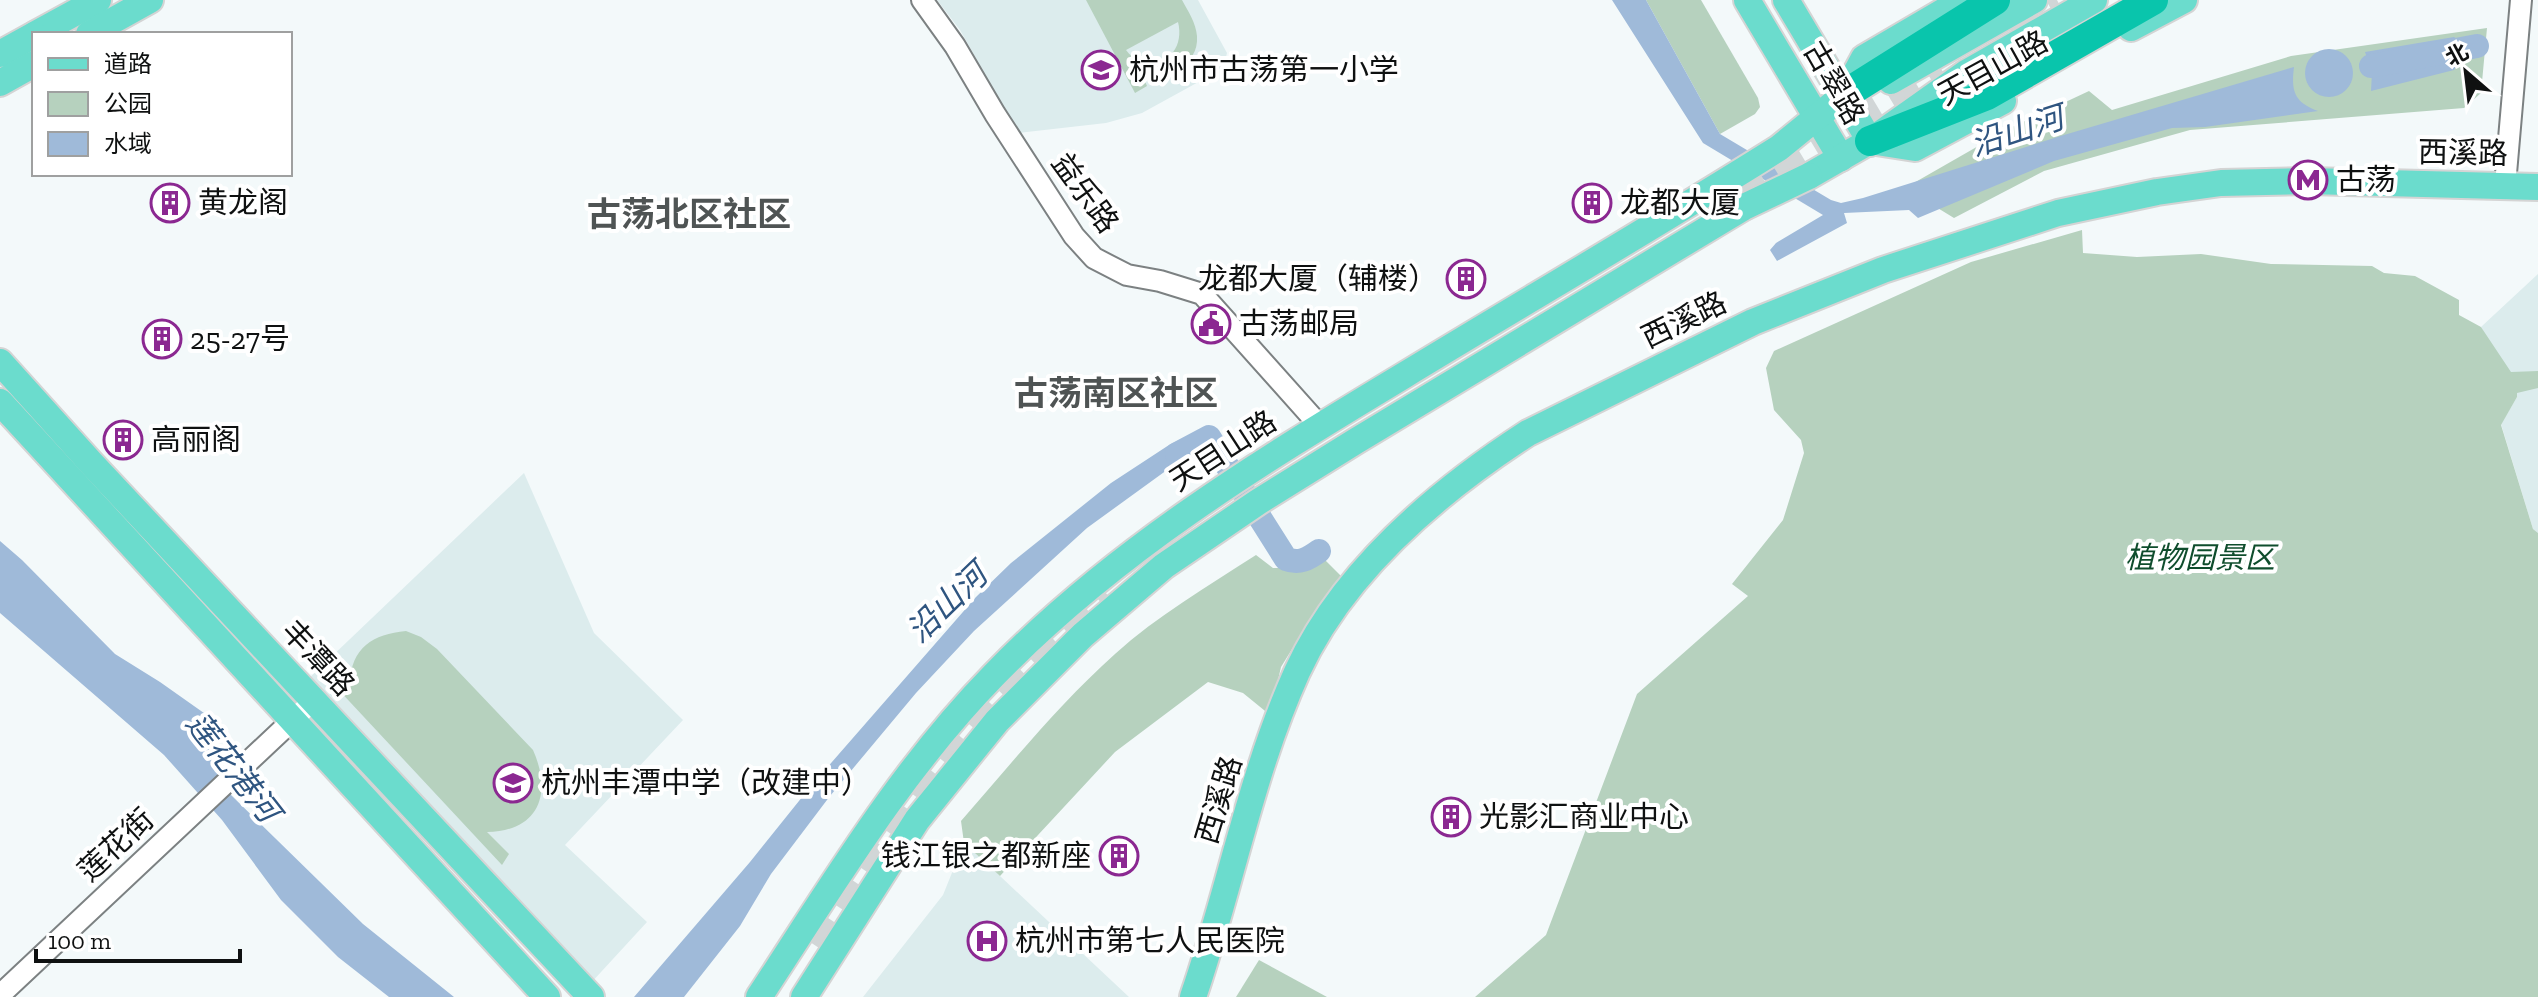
<svg xmlns="http://www.w3.org/2000/svg" width="2538" height="997" viewBox="0 0 2538 997" font-family="'Zilla Slab','Noto Sans SC',serif">
<style>
.built{fill:#dceced}
.green{fill:#b6d1be;fill-rule:evenodd}
.water{fill:#9fbad9}
.lines{fill:none;stroke-linecap:round;stroke-linejoin:round}
.river{stroke:#9fbad9;stroke-width:24}
.highway-tunnel{stroke:#d1d6d7;stroke-width:30;stroke-dasharray:30 15;stroke-linecap:butt}
.minor-casing{stroke:#7c8182;stroke-width:24}
.major-casing{stroke:#d4d4d4;stroke-width:30}
.highway-casing{stroke:#d4d4d4;stroke-width:34}
.minor{stroke:#fff;stroke-width:20}
.major{stroke:#6bdccd;stroke-width:26}
.highway{stroke:#09c5ac;stroke-width:30}
.major-bridge-casing{stroke:#d4d4d4;stroke-width:30;stroke-linecap:butt}
.major-bridge{stroke:#6bdccd;stroke-width:26}
.labels{text-anchor:middle;dominant-baseline:central;stroke-width:8;stroke-linejoin:round;paint-order:stroke}
.street-label{font-size:30px;fill:#0f1111;stroke:#fff}
.poi-label{font-size:30px;fill:#0f1111;stroke:#fff;text-anchor:start}
.park-label{font-size:30px;font-style:italic;fill:#0f4d2d;stroke:#fff}
.water-label{font-size:32px;font-style:italic;fill:#2f5580;stroke:#fff}
.quarter-label{font-size:34px;font-weight:bold;fill:#4f5454;stroke:#fff}
</style>
<rect width="100%" height="100%" fill="#f3f9fa"/>
<g class="built">
<path d="M937,0H1198L1227,53L1224,65L1213,74L1142,113L1106,123L1018,133L960,30Z"/>
<path d="M2538,274V533L2533,529L2501,424L2517,397L2481,327Z"/>
<path d="M524,473L594,633L683,720L565,845L647,922L590,984L306,681Z"/>
<path d="M964,843L1000,876L1129,997H863L943,895Z"/>
</g>
<g class="green">
<path d="M1086,0H1182C1188,11 1196,23 1197,36C1199,66 1167,77 1143,77L1147,86L1135,93ZM1178,22C1187,57 1149,80 1126,50Z"/>
<path d="M1646,0H1701L1758,98L1760,107L1755,114L1720,134Z"/>
<path d="M2487,28L2481,93L2464,108L2190,130L2044,171L1954,218L1905,188L2008,129L2089,91L2112,110L2291,56Z"/>
<path d="M2082,230L2083,253L2137,257L2201,254L2271,264L2372,266L2384,273L2415,276L2459,300V315L2481,327L2511,372L2538,371V388L2517,393V397L2501,425L2533,529L2538,533V997H1475L1546,935L1637,694L1748,596L1732,584L1783,520L1804,453L1801,440L1774,410L1766,368L1774,351L1971,262Z"/>
<path d="M1256,555L1273,568H1285L1322,557L1343,578L1318,607L1281,667L1270,715L1243,693L1208,682L1115,752L1000,876L964,843L961,821C1011,764 1058,705 1115,654C1157,616 1208,586 1256,555Z"/>
<path d="M406,631L421,637L437,649L533,750C553,795 538,831 487,832L509,854L502,865L336,687L345,678L350,683C351,648 373,634 406,631Z"/>
<path d="M1259,960L1327,997H1236Z"/>
</g>
<g class="water">
<path d="M1612,0H1646L1720,134L1831,200L1841,203L1863,198L2064,135L2294,67C2291,91 2294,102 2318,111L2205,127L2172,128L2054,161L1918,218L1909,210L1844,213L1847,223L1777,261L1770,250L1776,243L1823,215L1703,143Z"/>
<path d="M2454,37L2468,47L2454,70L2371,91L2372,72L2365,52Z"/>
<circle cx="2329" cy="73" r="24"/>
<path d="M1202,429L1209,445L1178,462L1087,528L974,631L916,693L830,796L771,874L740,926L684,997H634L750,862L811,786L976,597L1011,563L1111,483L1169,445Z"/>
<path d="M0,541L22,560L115,654L160,682L211,718L216,771L231,795L363,924L454,997H389L338,957L281,900L222,820L164,755L0,613Z"/>
</g>
<g class="lines">
<g class="river">
<path d="M2371,66L2477,46"/>
<path d="M1177,454L1209,437L1286,559C1299,564 1308,559 1319,551"/>
</g>
<g class="highway-tunnel">
<path d="M2009,26L2057,0"/>
<path d="M1735,190L1940,67"/>
<path d="M810,942C863,862 916,781 980,709C1018,667 1061,629 1104,591"/>
</g>
<defs>
<g id="minor">
<path d="M922,0L955,46L995,114L1074,236L1094,258L1127,275L1160,281L1202,294L1320,426"/>
<path d="M2505,185L2521,0"/>
<path d="M0,995L314,700"/>
</g>
<g id="major">
<path d="M1747,0L1841,158"/>
<path d="M1786,0L1870,141"/>
<path d="M2131,28L2184,0"/>
<path d="M36,34L98,0"/>
<path d="M89,34L150,0"/>
<path d="M0,54L34,35"/>
<path d="M1891,81L2034,0"/>
<path d="M0,83L34,64"/>
<path d="M1870,141L1915,148L2003,101"/>
<path d="M1809,176L1870,141L1966,73L2094,0"/>
<path d="M0,362L91,463L591,997"/>
<path d="M0,402L547,997"/>
<path d="M759,997C832,886 901,770 994,675C1113,552 1257,464 1403,376C1528,300 1655,226 1779,148L1844,95L1864,58L1963,0"/>
<path d="M804,997L917,820L997,721L1083,635L1164,566L1258,502L1356,441L1744,207"/>
<path d="M1193,997C1230,890 1250,776 1297,672C1343,571 1437,492 1528,433L1753,322L1883,270L2058,213L2157,192L2221,183L2309,181L2538,187"/>
</g>
<g id="highway">
<path d="M1844,95L1995,0"/>
<path d="M1870,141L1987,95L2153,0"/>
</g>
</defs>
<use href="#minor" class="minor-casing"/>
<use href="#major" class="major-casing"/>
<use href="#highway" class="highway-casing"/>
<use href="#minor" class="minor"/>
<use href="#major" class="major"/>
<use href="#highway" class="highway"/>
<defs>
<path id="major-bridge" d="M1744,207L1809,176"/>
</defs>
<use href="#major-bridge" class="major-bridge-casing"/>
<use href="#major-bridge" class="major-bridge"/>
</g>
<defs>
<symbol id="school-ring" viewBox="-11 -11 22 22"><circle r="9.5" fill="#fff" stroke="#8b2891" stroke-width="1.5"/><path d="M0-5L7-2L0 1L-7-2ZM-4 1L0 2.5L4 1V4Q0 6-4 4Z" fill="#8b2891"/></symbol>
<symbol id="metro-ring" viewBox="-11 -11 22 22"><circle r="9.5" fill="#fff" stroke="#8b2891" stroke-width="1.5"/><path d="M-5.5 5V-5H-3L0 0L3-5H5.5V5H3V-.5L0 4L-3-.5V5Z" fill="#8b2891"/></symbol>
<symbol id="building-ring" viewBox="-11 -11 22 22"><circle r="9.5" fill="#fff" stroke="#8b2891" stroke-width="1.5"/><path d="M-4-6H4V6H1V3H-1V6H-4ZM-2.5-4.3h1.7v1.8h-1.7ZM.8-4.3h1.7v1.8H.8ZM-2.5-1h1.7V.8h-1.7ZM.8-1h1.7V.8H.8Z" fill="#8b2891"/></symbol>
<symbol id="civic-ring" viewBox="-11 -11 22 22"><circle r="9.5" fill="#fff" stroke="#8b2891" stroke-width="1.5"/><path d="M-.6-6.5H3V-4.5H.6V-3L4-1V1h2V6H-6V1h2V-1L-.6-3ZM-1.2 2.5V6h2.4V2.5Z" fill="#8b2891"/></symbol>
<symbol id="hospital-ring" viewBox="-11 -11 22 22"><circle r="9.5" fill="#fff" stroke="#8b2891" stroke-width="1.5"/><path d="M-5-5h3v3.5h4V-5h3V5h-3V1.5h-4V5h-3Z" fill="#8b2891"/></symbol>
</defs>
<g fill-rule="evenodd">
<use href="#school-ring" x="1079" y="48" width="44" height="44"/>
<use href="#metro-ring" x="2286" y="158" width="44" height="44"/>
<use href="#building-ring" x="148" y="181" width="44" height="44"/>
<use href="#building-ring" x="1570" y="181" width="44" height="44"/>
<use href="#building-ring" x="1444" y="257" width="44" height="44"/>
<use href="#civic-ring" x="1189" y="302" width="44" height="44"/>
<use href="#building-ring" x="140" y="317" width="44" height="44"/>
<use href="#building-ring" x="101" y="418" width="44" height="44"/>
<use href="#school-ring" x="491" y="761" width="44" height="44"/>
<use href="#building-ring" x="1429" y="795" width="44" height="44"/>
<use href="#building-ring" x="1097" y="834" width="44" height="44"/>
<use href="#hospital-ring" x="965" y="919" width="44" height="44"/>
</g>
<g class="labels">
<g class="street-label">
<text transform="translate(1993 68) rotate(-29)">天目山路</text>
<text transform="translate(1834 83) rotate(60)">古翠路</text>
<text transform="translate(2463 153) rotate(1)">西溪路</text>
<text transform="translate(1085 193) rotate(54)">益乐路</text>
<text transform="translate(1684 320) rotate(-26)">西溪路</text>
<text transform="translate(1223 451) rotate(-33)">天目山路</text>
<text transform="translate(318 658) rotate(47)">丰潭路</text>
<text transform="translate(1219 800) rotate(-73)">西溪路</text>
<text transform="translate(116 845) rotate(-43)">莲花街</text>
</g>
<g class="poi-label">
<text x="1129" y="70">杭州市古荡第一小学</text>
<text x="2336" y="180">古荡</text>
<text x="198" y="203">黄龙阁</text>
<text x="1620" y="203">龙都大厦</text>
<text x="1438" y="279" text-anchor="end">龙都大厦（辅楼）</text>
<text x="1239" y="324">古荡邮局</text>
<text x="190" y="339">25-27号</text>
<text x="151" y="440">高丽阁</text>
<text x="541" y="783">杭州丰潭中学（改建中）</text>
<text x="1479" y="817">光影汇商业中心</text>
<text x="1091" y="856" text-anchor="end">钱江银之都新座</text>
<text x="1015" y="941">杭州市第七人民医院</text>
</g>
<g class="park-label">
<text x="2200" y="558">植物园景区</text>
</g>
<g class="water-label">
<text transform="translate(2017 131) rotate(-18)">沿山河</text>
<text transform="translate(947 603) rotate(-44)">沿山河</text>
<text transform="translate(233 767) rotate(52)">莲花港河</text>
</g>
<g class="quarter-label">
<text x="689" y="214">古荡北区社区</text>
<text x="1116" y="393">古荡南区社区</text>
</g>
</g>
<rect x="32" y="32" width="260" height="144" fill="#ffffff" stroke="#9fa0a0" stroke-width="2"/>
<rect x="48" y="58" width="40" height="12" fill="#6bdccd" stroke="#9fa0a0" stroke-width="2"/>
<text x="104" y="72" font-size="24" fill="#0f1111">道路</text>
<rect x="48" y="92" width="40" height="24" fill="#b6d1be" stroke="#9fa0a0" stroke-width="2"/>
<text x="104" y="112" font-size="24" fill="#0f1111">公园</text>
<rect x="48" y="132" width="40" height="24" fill="#9fbad9" stroke="#9fa0a0" stroke-width="2"/>
<text x="104" y="152" font-size="24" fill="#0f1111">水域</text>
<g transform="translate(2466 72) rotate(332)" stroke="#ffffff" stroke-width="6" paint-order="stroke">
<path d="M0-6L14 30L0 20L-14 30Z" fill="#0f1111"/>
<text y="-12" font-size="22" font-weight="bold" text-anchor="middle" fill="#0f1111">北</text>
</g>
<path d="M36 949v12h204v-12" fill="none" stroke="#0f1111" stroke-width="4"/>
<text x="48" y="949" font-size="24" fill="#0f1111" stroke="#ffffff" stroke-width="6" paint-order="stroke">100 m</text>
</svg>
